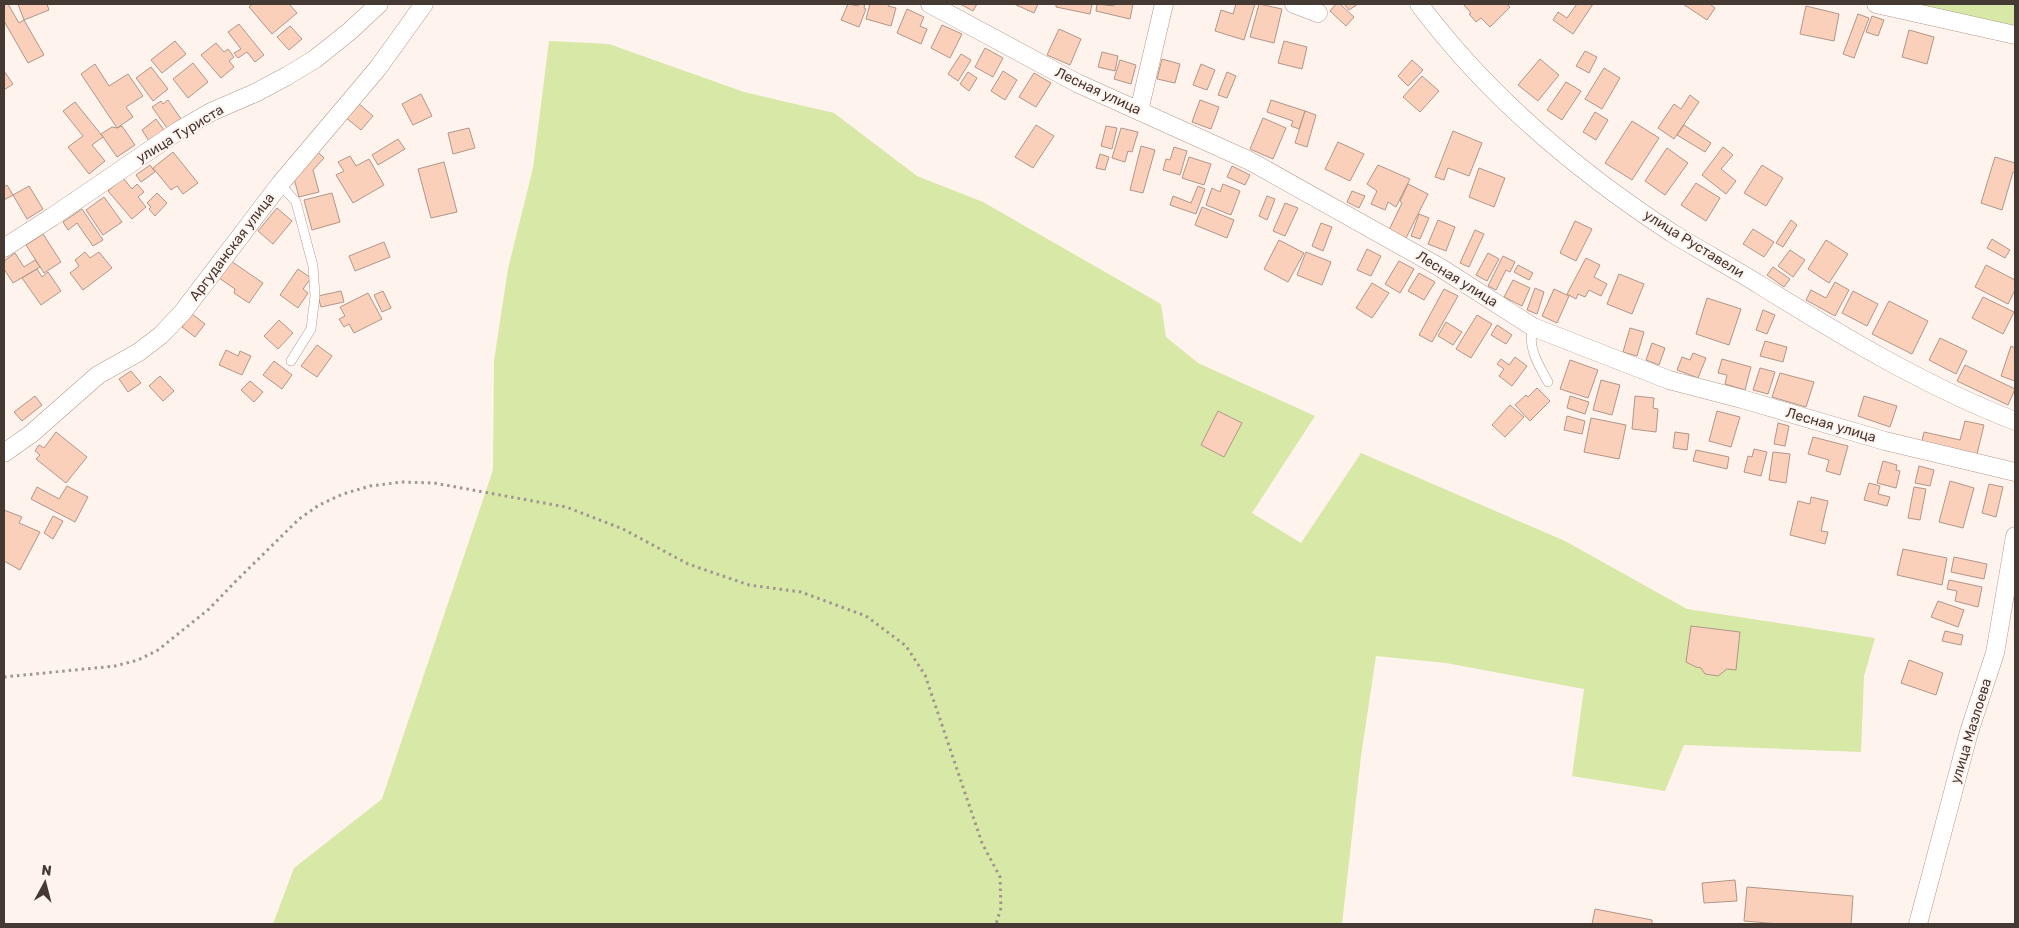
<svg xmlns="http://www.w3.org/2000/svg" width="2019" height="928" viewBox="0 0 2019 928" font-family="Rubik,sans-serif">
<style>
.green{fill:#d8e8a6}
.building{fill:#fbd0ba;stroke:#b09689}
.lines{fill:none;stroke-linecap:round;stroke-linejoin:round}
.lane-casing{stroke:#b49a8d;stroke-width:10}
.street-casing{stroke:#b49a8d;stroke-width:19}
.path{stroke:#a19590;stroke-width:3;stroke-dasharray:2.5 4;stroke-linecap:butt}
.lane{stroke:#fff;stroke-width:9}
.street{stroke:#fff;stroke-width:18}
.labels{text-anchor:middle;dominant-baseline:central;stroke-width:4;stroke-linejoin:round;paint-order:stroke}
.street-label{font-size:14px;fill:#443933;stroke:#fff3ee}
</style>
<rect width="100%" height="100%" fill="#fff3ee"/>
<g class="green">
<path d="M1911,4H2015V26Z"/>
<path d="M549,41L609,44L744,92L834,113L917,176L983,202L1161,304L1166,337L1198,363L1315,416L1252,513L1301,543L1361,453L1565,541L1687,609L1875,638L1864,676L1861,752L1684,745L1665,791L1572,776L1584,689L1446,663L1376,656L1361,756L1342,924H273L294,868L382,799L493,470L494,361L508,269L533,168Z"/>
</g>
<g class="building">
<path d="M4,4H8L19,23L24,20L44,55L28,63L4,21Z"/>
<path d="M18,4H47L49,10L24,20Z"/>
<path d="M253,4H289L297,13L272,34L249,7Z"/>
<path d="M848,4L858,6L859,4H865L864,8L866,9L859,27L841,20Z"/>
<path d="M870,4H889L888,6L896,8L891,26L866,19Z"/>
<path d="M960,4H977L973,11Z"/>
<path d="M1014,4H1038L1034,13Z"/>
<path d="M1056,4H1092L1090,14L1056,7Z"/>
<path d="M1097,4L1114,6V4H1133L1130,19L1096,11Z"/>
<path d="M1236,4H1255L1244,40L1215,31L1221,10L1233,14Z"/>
<path d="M1259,4L1282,9L1274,43L1250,37Z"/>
<path d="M1336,4H1340L1354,17L1346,26L1330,11Z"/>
<path d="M1344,4H1358L1349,10Z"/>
<path d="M1466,4H1506L1510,7L1490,27L1481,18L1476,22L1469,14L1471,13L1464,5Z"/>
<path d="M1577,4H1593L1573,34L1553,20L1558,12L1567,18Z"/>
<path d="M1683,4H1710L1715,8L1707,20Z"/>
<path d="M1806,6L1839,14L1834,41L1800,34Z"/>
<path d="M907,9L924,17L920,26L927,29L921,44L897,33Z"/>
<path d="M1858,14L1869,18L1854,58L1843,54Z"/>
<path d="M1872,16L1884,20L1878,36L1866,32Z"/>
<path d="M239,24L264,55L255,62L247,52L238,58L234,53L241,49L228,32Z"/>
<path d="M942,25L962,34L950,58L931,48Z"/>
<path d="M290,26L302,39L289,50L277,37Z"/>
<path d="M1059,29L1081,39L1070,65L1047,55Z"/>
<path d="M1909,30L1934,37L1927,64L1902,57Z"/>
<path d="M175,41L186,54L162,73L151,60Z"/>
<path d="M1284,41L1307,47L1302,69L1278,63Z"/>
<path d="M216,43L224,52L228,49L234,57L229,61L234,67L221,78L201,55Z"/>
<path d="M985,48L1003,58L993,77L975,67Z"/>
<path d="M1585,51L1597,57L1589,73L1576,66Z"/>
<path d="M1102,52L1118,56L1115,71L1098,67Z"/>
<path d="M961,54L971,60L958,81L948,74Z"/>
<path d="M1162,59L1180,64L1175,83L1157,79Z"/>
<path d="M1540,59L1559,75L1538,101L1518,85Z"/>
<path d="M1120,60L1136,65L1131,84L1114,79Z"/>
<path d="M1412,60L1423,70L1408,86L1398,76Z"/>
<path d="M193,63L208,82L188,98L173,79Z"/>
<path d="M95,64L109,86L128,74L143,96L126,107L133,117L117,128L81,74Z"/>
<path d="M1201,64L1215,70L1207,90L1193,85Z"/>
<path d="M151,67L168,89L153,101L136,78Z"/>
<path d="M1604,68L1620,78L1602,109L1585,99Z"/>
<path d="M4,71L13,84L4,90Z"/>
<path d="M1003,71L1017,80L1005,100L991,91Z"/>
<path d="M968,72L977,78L969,91L960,84Z"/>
<path d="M1227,72L1236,76L1227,98L1218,95Z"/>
<path d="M1034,73L1051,83L1036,107L1019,97Z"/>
<path d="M1422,76L1439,91L1420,112L1403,97Z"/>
<path d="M1566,82L1581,91L1562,120L1547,110Z"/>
<path d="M421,94L432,116L413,125L402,104Z"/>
<path d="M1690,95L1699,102L1674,139L1658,128L1674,104L1681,109Z"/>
<path d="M168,100L181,119L167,128L152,107L161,101L163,104Z"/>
<path d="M1200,100L1219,107L1211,129L1192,122Z"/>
<path d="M1271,100L1305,111L1299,129L1291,126L1293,121L1267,112Z"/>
<path d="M75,102L103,137L92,145L105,161L89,174L68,147L83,136L63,111Z"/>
<path d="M358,103L373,116L361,130L345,117Z"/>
<path d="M1305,111L1316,115L1307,147L1295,143Z"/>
<path d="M1595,112L1608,120L1596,140L1583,132Z"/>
<path d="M1263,118L1286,128L1273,159L1250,149Z"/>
<path d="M156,119L164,130L149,141L142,130Z"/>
<path d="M1632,121L1659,138L1632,180L1605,163Z"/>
<path d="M1036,125L1054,136L1033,168L1015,157Z"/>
<path d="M1684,125L1711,143L1705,152L1677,135Z"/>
<path d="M122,126L135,145L117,157L101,134L112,127L117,128Z"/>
<path d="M1106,126L1117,128L1112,149L1101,146Z"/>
<path d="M469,128L475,148L453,154L448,133Z"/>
<path d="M1121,128L1138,132L1132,152L1128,151L1125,162L1112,158Z"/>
<path d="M1453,131L1482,143L1469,176L1448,168L1444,180L1435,177Z"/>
<path d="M398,139L405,149L378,165L372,155Z"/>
<path d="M1338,142L1364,154L1350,181L1325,169Z"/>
<path d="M1141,146L1155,150L1143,193L1130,190Z"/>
<path d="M1174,147L1187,151L1180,175L1163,170L1166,159L1170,160Z"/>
<path d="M1723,147L1733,155L1721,169L1736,181L1726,194L1702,175Z"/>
<path d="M1667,148L1688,163L1665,195L1645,181Z"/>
<path d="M316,150L324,158L313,170L319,192L299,197L293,175Z"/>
<path d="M173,152L198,183L183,194L177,186L171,190L153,168Z"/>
<path d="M1100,154L1109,157L1105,170L1096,168Z"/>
<path d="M350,156L356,166L369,159L384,185L353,203L336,175L344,171L338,162Z"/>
<path d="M1189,157L1211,164L1204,185L1182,178Z"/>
<path d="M1995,157L2015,163V173L2013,172L2002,210L1981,203Z"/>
<path d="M444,162L457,212L431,218L418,169Z"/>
<path d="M150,165L155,172L141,182L136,175Z"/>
<path d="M1378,165L1410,179L1396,207L1388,202L1385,210L1371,204L1377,191L1367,184Z"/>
<path d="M1762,165L1783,178L1766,206L1744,193Z"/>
<path d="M1232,166L1250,175L1245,185L1227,177Z"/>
<path d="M1479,168L1505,178L1494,207L1469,197Z"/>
<path d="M123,178L132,189L137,184L144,192L138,197L146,207L132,219L108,191Z"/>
<path d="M1696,183L1720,198L1706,221L1681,205Z"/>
<path d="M1223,184L1240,191L1231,215L1206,205L1212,188L1220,192Z"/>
<path d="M1408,184L1428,194L1406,238L1389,230L1402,203L1400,201Z"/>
<path d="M7,185L13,195L4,200V187Z"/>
<path d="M29,186L43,209L27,219L13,195Z"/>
<path d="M1198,186L1205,189L1196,214L1170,205L1173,196L1191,203Z"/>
<path d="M1352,191L1365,196L1359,208L1347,202Z"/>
<path d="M157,193L167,203L155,216L149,209L151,207L147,203Z"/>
<path d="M332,193L340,222L312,230L304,200Z"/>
<path d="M1267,196L1275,199L1267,220L1259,216Z"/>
<path d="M104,197L122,222L103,235L86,210Z"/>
<path d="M1285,203L1298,208L1285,236L1273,231Z"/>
<path d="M1202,207L1234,220L1227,238L1195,225Z"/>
<path d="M277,208L292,221L273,244L258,231Z"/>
<path d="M82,209L103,240L93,246L77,223L68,230L63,222Z"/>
<path d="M1419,214L1429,218L1420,239L1411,236Z"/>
<path d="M1438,220L1455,227L1446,251L1428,244Z"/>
<path d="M1791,220L1797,225L1783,247L1776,243Z"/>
<path d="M1575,221L1592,229L1576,261L1560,253Z"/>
<path d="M1321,223L1332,227L1323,251L1312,246Z"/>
<path d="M1753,229L1774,242L1764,257L1743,244Z"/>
<path d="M1475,230L1484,234L1469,267L1460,263Z"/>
<path d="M43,234L61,262L44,273L26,245Z"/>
<path d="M1992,239L2010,250L2005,258L1987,248Z"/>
<path d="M1279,240L1304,253L1288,282L1264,269Z"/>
<path d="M1826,240L1848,254L1829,283L1808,269Z"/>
<path d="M384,242L390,257L355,271L349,256Z"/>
<path d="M1367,249L1381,256L1371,276L1357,270Z"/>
<path d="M1790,250L1805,260L1793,277L1778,266Z"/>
<path d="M85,252L90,258L99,252L112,268L83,290L70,273L79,266L75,260Z"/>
<path d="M1306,252L1331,262L1322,285L1297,275Z"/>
<path d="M15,253L24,267L35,260L40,267L13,283L4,269V261Z"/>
<path d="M1488,253L1499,259L1487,281L1476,275Z"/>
<path d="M1503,256L1515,262L1510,272L1506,270L1496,290L1488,286Z"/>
<path d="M1586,258L1600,265L1594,277L1607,284L1601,296L1589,290L1585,297L1578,294L1576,299L1567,294Z"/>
<path d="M231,261L263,283L249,303L234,293L235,289L219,278Z"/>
<path d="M1399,261L1414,269L1400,293L1385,284Z"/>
<path d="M1518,265L1533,273L1529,280L1514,272Z"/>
<path d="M1986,265L2015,280V290L2008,304L1975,287Z"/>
<path d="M1773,267L1790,279L1784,287L1767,275Z"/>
<path d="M37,269L42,277L48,272L61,291L41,305L22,278Z"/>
<path d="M298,269L311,278L303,289L308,293L298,308L280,295Z"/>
<path d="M1419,273L1435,282L1424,300L1408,291Z"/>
<path d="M1619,274L1644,284L1632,314L1607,304Z"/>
<path d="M1513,280L1530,288L1522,306L1504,297Z"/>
<path d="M1835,282L1849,290L1835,316L1806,300L1811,290L1826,298Z"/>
<path d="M1372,283L1389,293L1372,318L1356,308Z"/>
<path d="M1535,288L1544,292L1537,314L1527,310Z"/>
<path d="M1444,289L1458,296L1432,342L1419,335Z"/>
<path d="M1554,289L1569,296L1557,323L1542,316Z"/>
<path d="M341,291L344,302L321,307L318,296Z"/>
<path d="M383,291L391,308L382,312L374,295Z"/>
<path d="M1853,291L1878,304L1867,326L1842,313Z"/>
<path d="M368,293L382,319L354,333L349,324L344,327L339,319L345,316L340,307Z"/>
<path d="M1983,297L2014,312L2003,334L1972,318Z"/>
<path d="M1707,298L1741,309L1729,345L1696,334Z"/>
<path d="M1889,301L1928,321L1912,354L1872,334Z"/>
<path d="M1763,310L1775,315L1767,334L1756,330Z"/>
<path d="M192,314L205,324L195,337L182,327Z"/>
<path d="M1477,315L1492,324L1471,358L1456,349Z"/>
<path d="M279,320L293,333L278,349L264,336Z"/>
<path d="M1446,322L1462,332L1453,345L1438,336Z"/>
<path d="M1497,325L1512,335L1506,344L1491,335Z"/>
<path d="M1630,328L1644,332L1637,356L1623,352Z"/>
<path d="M1940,338L1967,351L1956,374L1929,360Z"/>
<path d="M1765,341L1787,347L1783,362L1760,356Z"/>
<path d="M1652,343L1665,348L1659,365L1646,360Z"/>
<path d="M317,345L332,356L317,377L301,366Z"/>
<path d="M2011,346L2015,348V381L2001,376Z"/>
<path d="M226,350L238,356L240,351L251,356L242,375L219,365Z"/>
<path d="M1693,353L1706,358L1698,378L1677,370L1682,357L1690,360Z"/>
<path d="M1515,357L1527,366L1512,386L1499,376L1504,369L1497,364L1501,359L1509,365Z"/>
<path d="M1722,359L1751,367L1745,390L1725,384L1727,375L1718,373Z"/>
<path d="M1570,360L1598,370L1588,398L1560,389Z"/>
<path d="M274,361L292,375L282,389L263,375Z"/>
<path d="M1965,365L2015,389L2008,405L1957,381Z"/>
<path d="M1760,368L1775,372L1768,394L1753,390Z"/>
<path d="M131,371L141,383L128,392L119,379Z"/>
<path d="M1780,373L1814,382L1806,407L1772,397Z"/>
<path d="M160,376L174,391L163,401L149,386Z"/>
<path d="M1601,380L1620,385L1612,415L1593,410Z"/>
<path d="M250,381L263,392L254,402L241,390Z"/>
<path d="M1537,388L1550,401L1530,421L1515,405L1526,395L1528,397Z"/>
<path d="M35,396L42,405L22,421L14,412Z"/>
<path d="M1570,396L1589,402L1585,414L1567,408Z"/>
<path d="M1635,396L1654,398L1653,408L1658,409L1656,432L1632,429Z"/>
<path d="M1864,396L1897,406L1890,427L1858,416Z"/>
<path d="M1510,405L1524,417L1505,437L1492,425Z"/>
<path d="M1218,411L1242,423L1224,457L1201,445Z"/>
<path d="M1717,411L1740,417L1731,447L1709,441Z"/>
<path d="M1567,416L1585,421L1582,434L1564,430Z"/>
<path d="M1591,418L1626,425L1619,459L1584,452Z"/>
<path d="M1965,421L1984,425L1977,454L1922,441L1924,432L1960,440Z"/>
<path d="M1778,423L1789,426L1785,446L1774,444Z"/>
<path d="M56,432L87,457L66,483L36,459L40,455L35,451L39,445L44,448Z"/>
<path d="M1675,432L1689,434L1687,450L1673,448Z"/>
<path d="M1813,437L1848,446L1840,475L1826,471L1829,460L1808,454Z"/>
<path d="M1754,449L1767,452L1761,476L1744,472L1748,456L1752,457Z"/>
<path d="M1696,450L1729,457L1727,469L1693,461Z"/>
<path d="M1773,452L1790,454L1786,483L1769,480Z"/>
<path d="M1883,461L1897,465L1896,470L1900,471L1896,488L1877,483Z"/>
<path d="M1919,466L1934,470L1930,486L1915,483Z"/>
<path d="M1950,481L1974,488L1963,528L1939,522Z"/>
<path d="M1869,483L1880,486L1878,494L1890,497L1887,506L1864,500Z"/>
<path d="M1989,484L2003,487L1996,517L1982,513Z"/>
<path d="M67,486L88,497L75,522L31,499L37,487L59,499Z"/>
<path d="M1914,487L1926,489L1920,520L1908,518Z"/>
<path d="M1811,497L1828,501L1821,531L1828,532L1825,544L1790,535L1798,501L1810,504Z"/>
<path d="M4,510L22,517L19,523L40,532L20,570L4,561Z"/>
<path d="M53,516L63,521L53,539L44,533Z"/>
<path d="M1903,549L1947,558L1942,585L1897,575Z"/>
<path d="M1954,557L1987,564L1984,579L1951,572Z"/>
<path d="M1949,580L1982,587L1978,607L1955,601L1957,591L1947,589Z"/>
<path d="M1938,601L1964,610L1958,627L1931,617Z"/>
<path d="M1691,626L1740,632L1736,670L1727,669L1718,676L1705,674L1701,668L1696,667L1686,662Z"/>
<path d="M1945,631L1963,635L1961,645L1942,641Z"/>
<path d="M1909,660L1943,673L1936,695L1901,683Z"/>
<path d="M1735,880L1737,901L1704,903L1702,883Z"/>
<path d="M1747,887L1853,896L1851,924H1779L1744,921Z"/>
<path d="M1595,909L1652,920V924H1592Z"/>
</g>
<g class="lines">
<defs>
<g id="lane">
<path d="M280,184L296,202L313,266L315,296L311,329L291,361"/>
<path d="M1533,327C1527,347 1538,364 1548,382"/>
</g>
<g id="street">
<path d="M930,4L1077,83L1250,161L1441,268L1533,327L1669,380L1742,399L1885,441L2015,472"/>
<path d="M1294,4L1318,13"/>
<path d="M1419,4C1487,95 1577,171 1672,233C1701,251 1731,267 1760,285C1842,336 1925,386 2015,421"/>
<path d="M1876,4L2015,35"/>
<path d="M1139,111L1164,4"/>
<path d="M4,248L52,217L178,131L211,112L255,93L287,76L315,59L350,31L379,4"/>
<path d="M4,453L31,434L98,375L139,352L161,335L182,313L280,184L378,68L424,4"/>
<path d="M1918,924L1969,732L1995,653L2015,536"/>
</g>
</defs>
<use href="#lane" class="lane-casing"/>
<use href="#street" class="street-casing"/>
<path class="path" d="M4,677L115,666L138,660L158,650L209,609L235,582L299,519L319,505L343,494L370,486L402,482L434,483L566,507L623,529L688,564L749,585L801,592L866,616L906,646L925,675L982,843L1000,877L1001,908L996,924"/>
<use href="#lane" class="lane"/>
<use href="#street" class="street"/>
</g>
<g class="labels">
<g class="street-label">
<text transform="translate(1098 91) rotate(25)">Лесная улица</text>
<text transform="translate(180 134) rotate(-31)">улица Туриста</text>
<text transform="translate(1694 244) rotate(32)">улица Руставели</text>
<text transform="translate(232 247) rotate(-53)">Аргуданская улица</text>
<text transform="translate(1457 279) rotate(32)">Лесная улица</text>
<text transform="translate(1831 425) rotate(16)">Лесная улица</text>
<text transform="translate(1971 731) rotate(-73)">улица Мазлоева</text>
</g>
</g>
<rect width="2019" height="928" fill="none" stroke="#443933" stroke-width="10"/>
<g transform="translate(45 883) rotate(7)" stroke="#fff3ee" stroke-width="4" paint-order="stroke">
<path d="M0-4L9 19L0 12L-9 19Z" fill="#443933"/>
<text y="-8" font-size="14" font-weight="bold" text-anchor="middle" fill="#443933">N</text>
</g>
</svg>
